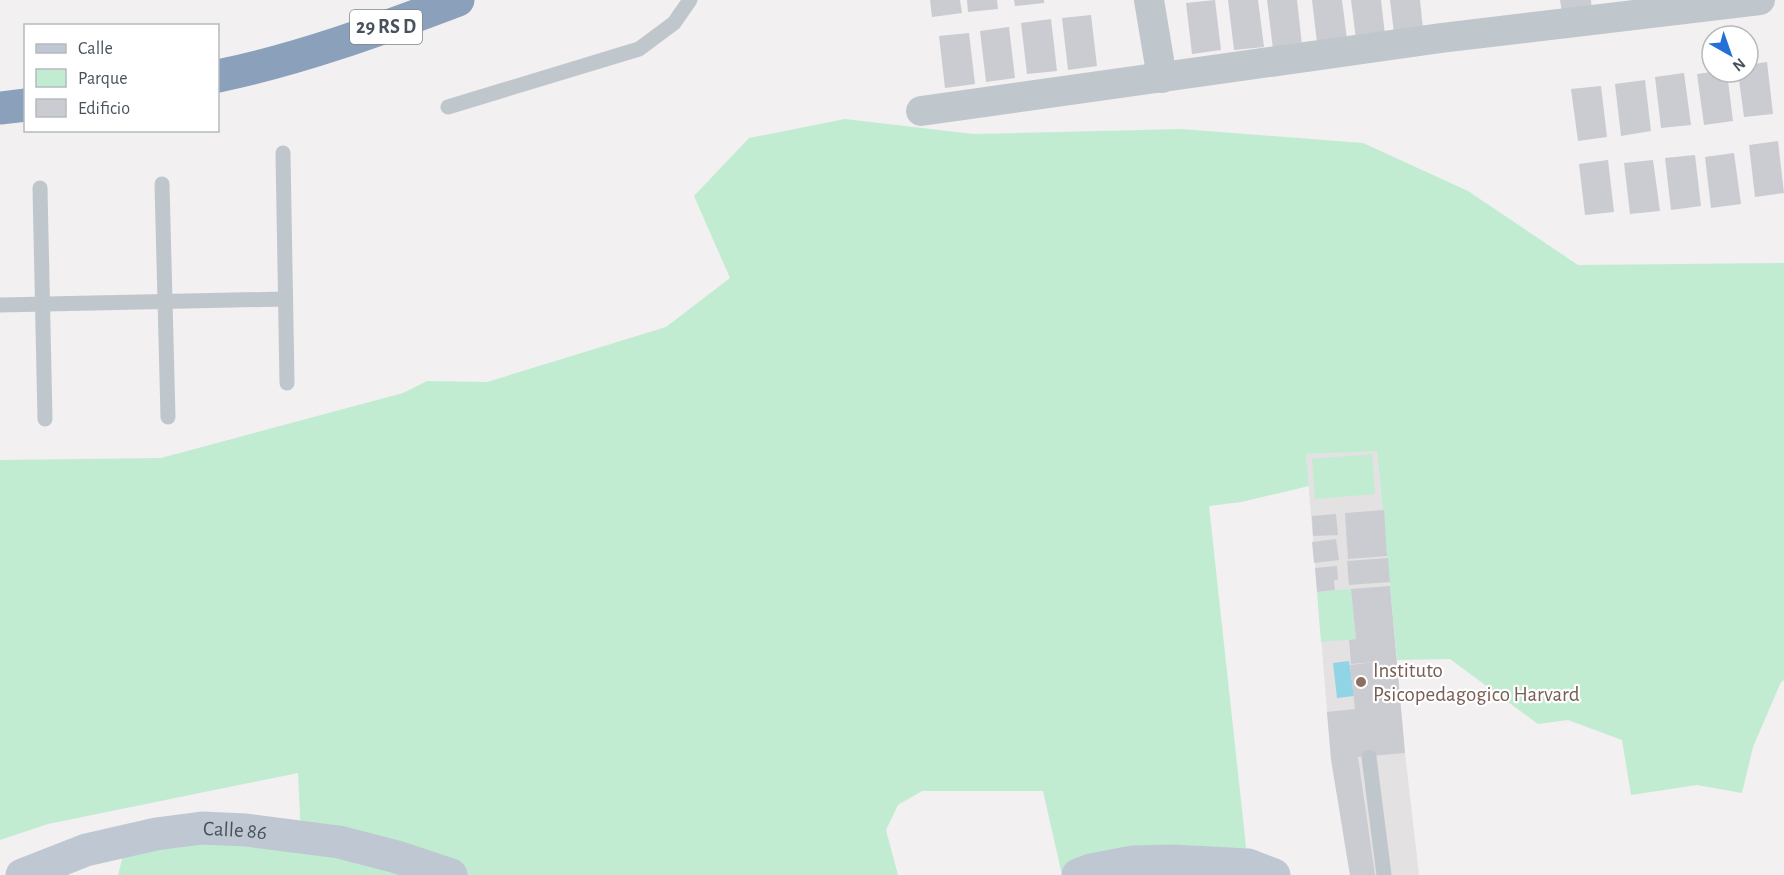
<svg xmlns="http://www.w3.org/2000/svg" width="1784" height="875" viewBox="0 0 1784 875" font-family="'Alegreya Sans',sans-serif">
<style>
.education{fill:#e3e1e1}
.green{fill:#c1ecd2}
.water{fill:#91d4e6}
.building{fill:#caccd2}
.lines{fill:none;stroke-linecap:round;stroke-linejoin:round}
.lane{stroke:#bfc7cd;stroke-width:15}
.street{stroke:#bfc7cd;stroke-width:30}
.secondary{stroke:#bfc8d2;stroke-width:33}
.highway{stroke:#8ba1bb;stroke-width:33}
.education-dot{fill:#8d6e63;stroke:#fff;stroke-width:2}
.labels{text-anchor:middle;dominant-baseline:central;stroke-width:4.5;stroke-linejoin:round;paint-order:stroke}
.shield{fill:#fff;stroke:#80868d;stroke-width:1.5}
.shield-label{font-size:20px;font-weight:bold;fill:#49525c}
.education-label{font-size:21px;fill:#785e54;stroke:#fff;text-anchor:start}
.street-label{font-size:21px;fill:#49525c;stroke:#fff}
</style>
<rect width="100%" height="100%" fill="#f2f0f0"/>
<path class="education" d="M1377,450L1405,753L1419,875H1350L1331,759L1306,454Z"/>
<g class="green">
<path d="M845,119L973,134L1181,129L1363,143L1468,191L1578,265L1784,263V680L1781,682L1753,747L1742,793L1697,785L1631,795L1622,740L1568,720L1538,724L1450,659L1397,660L1377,451L1306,454L1309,486L1241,502L1209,506L1248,865L1091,875H1062L1043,791H922L898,805L886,830L898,875H118L126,843L301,837L298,773L48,824L0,840V460L161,458L403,393L427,381L487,382L666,327L730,278L694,196L749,138Z"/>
<path d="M1372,454L1375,494L1315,499L1312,459Z"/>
<path d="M1351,589L1356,639L1321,642L1317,592Z"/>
</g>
<path class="water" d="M1349,661L1354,696L1337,698L1333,663Z"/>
<g class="building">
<path d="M930,0H960L962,13L932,17Z"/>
<path d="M967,0H997L998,9L968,12Z"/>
<path d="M1014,0H1044V3L1015,6Z"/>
<path d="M1215,0L1221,50L1192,54L1186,3Z"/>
<path d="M1228,0H1258L1264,47L1234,50Z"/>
<path d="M1267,0H1297L1302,45L1273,49Z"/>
<path d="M1312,0H1342L1347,39L1317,43Z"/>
<path d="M1351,0H1381L1385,35L1356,39Z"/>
<path d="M1390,0H1420L1423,29L1394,33Z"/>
<path d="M1560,0H1591L1592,15L1563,19Z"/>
<path d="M1091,15L1097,66L1068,70L1062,18Z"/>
<path d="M1051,19L1057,71L1027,74L1021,23Z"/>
<path d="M1009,27L1015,78L986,82L980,31Z"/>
<path d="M969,33L975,84L945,88L939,36Z"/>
<path d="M1767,62L1773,114L1744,117L1738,72H1748V65Z"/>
<path d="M1711,72H1727L1733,121L1704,125L1697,74Z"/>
<path d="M1684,73L1691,125L1661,128L1655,77Z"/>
<path d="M1645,80L1651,131L1621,136L1615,84Z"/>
<path d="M1601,86L1607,137L1578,141L1571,89Z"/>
<path d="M1778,141L1784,193L1755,197L1749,145Z"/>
<path d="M1734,153L1741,204L1711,208L1705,157Z"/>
<path d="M1695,155L1701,206L1671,210L1665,158Z"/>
<path d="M1608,160L1614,212L1585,215L1579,164Z"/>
<path d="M1653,160L1660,211L1630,214L1624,163Z"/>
<path d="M1384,510L1387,556L1348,559L1345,513Z"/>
<path d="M1336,514L1338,535L1313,536L1312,516Z"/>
<path d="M1336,539L1339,560L1314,563L1312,542Z"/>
<path d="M1388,558L1390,582L1349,585L1347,561Z"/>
<path d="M1337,566L1338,580H1334L1335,590L1317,592L1315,568Z"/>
<path d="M1390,586L1405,753L1358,757L1375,875H1350L1331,759L1327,712L1355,709L1350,665L1376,662L1351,664L1349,640L1356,639L1351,589Z"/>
</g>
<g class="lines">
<g class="lane">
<path d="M448,107L639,49L674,23L690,0"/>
<path d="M283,153L287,383"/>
<path d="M162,184L168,417"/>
<path d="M40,188L45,419"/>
<path d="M0,305L285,299"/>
<path d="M1369,757L1384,875"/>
</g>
<g class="street">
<path d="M1149,0L1162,78"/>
<path d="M921,111L1441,38L1760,0"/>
</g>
<g class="secondary">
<path id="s1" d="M22,875L86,850L156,834L202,828L246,830L339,842L397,857L451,875"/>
<path d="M1078,875L1091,870L1133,862L1172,861L1248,865L1274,875"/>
</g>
<g class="highway">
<path d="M218,76C300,59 379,30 458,0"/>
<path d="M0,108L26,105"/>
</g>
</g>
<circle class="education-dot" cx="1361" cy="682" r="6"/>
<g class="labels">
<rect class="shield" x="350" y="10" width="72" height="34" rx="4.5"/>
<g class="shield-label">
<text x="386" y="27">29 RS D</text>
</g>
<g class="education-label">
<text x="1373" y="670">Instituto<tspan x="1373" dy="24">Psicopedagogico Harvard</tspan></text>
</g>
<g class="street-label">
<text stroke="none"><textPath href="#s1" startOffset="220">Calle 86</textPath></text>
</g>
</g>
<rect x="24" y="24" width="195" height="108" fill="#ffffff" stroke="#b6babe" stroke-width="1.5"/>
<rect x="36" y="44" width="30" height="9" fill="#bfc8d2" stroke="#b6babe" stroke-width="1.5"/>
<text x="78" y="54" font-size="18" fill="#49525c">Calle</text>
<rect x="36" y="69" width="30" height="18" fill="#c1ecd2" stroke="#b6babe" stroke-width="1.5"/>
<text x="78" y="84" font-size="18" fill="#49525c">Parque</text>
<rect x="36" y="99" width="30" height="18" fill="#caccd2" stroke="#b6babe" stroke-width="1.5"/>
<text x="78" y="114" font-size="18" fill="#49525c">Edificio</text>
<g transform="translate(1730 54) rotate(140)"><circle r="28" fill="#ffffff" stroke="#b6babe" stroke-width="1.5"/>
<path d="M0-4.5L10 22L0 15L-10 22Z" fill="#2570d7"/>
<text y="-9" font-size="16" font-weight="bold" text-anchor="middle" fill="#49525c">N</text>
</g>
</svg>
